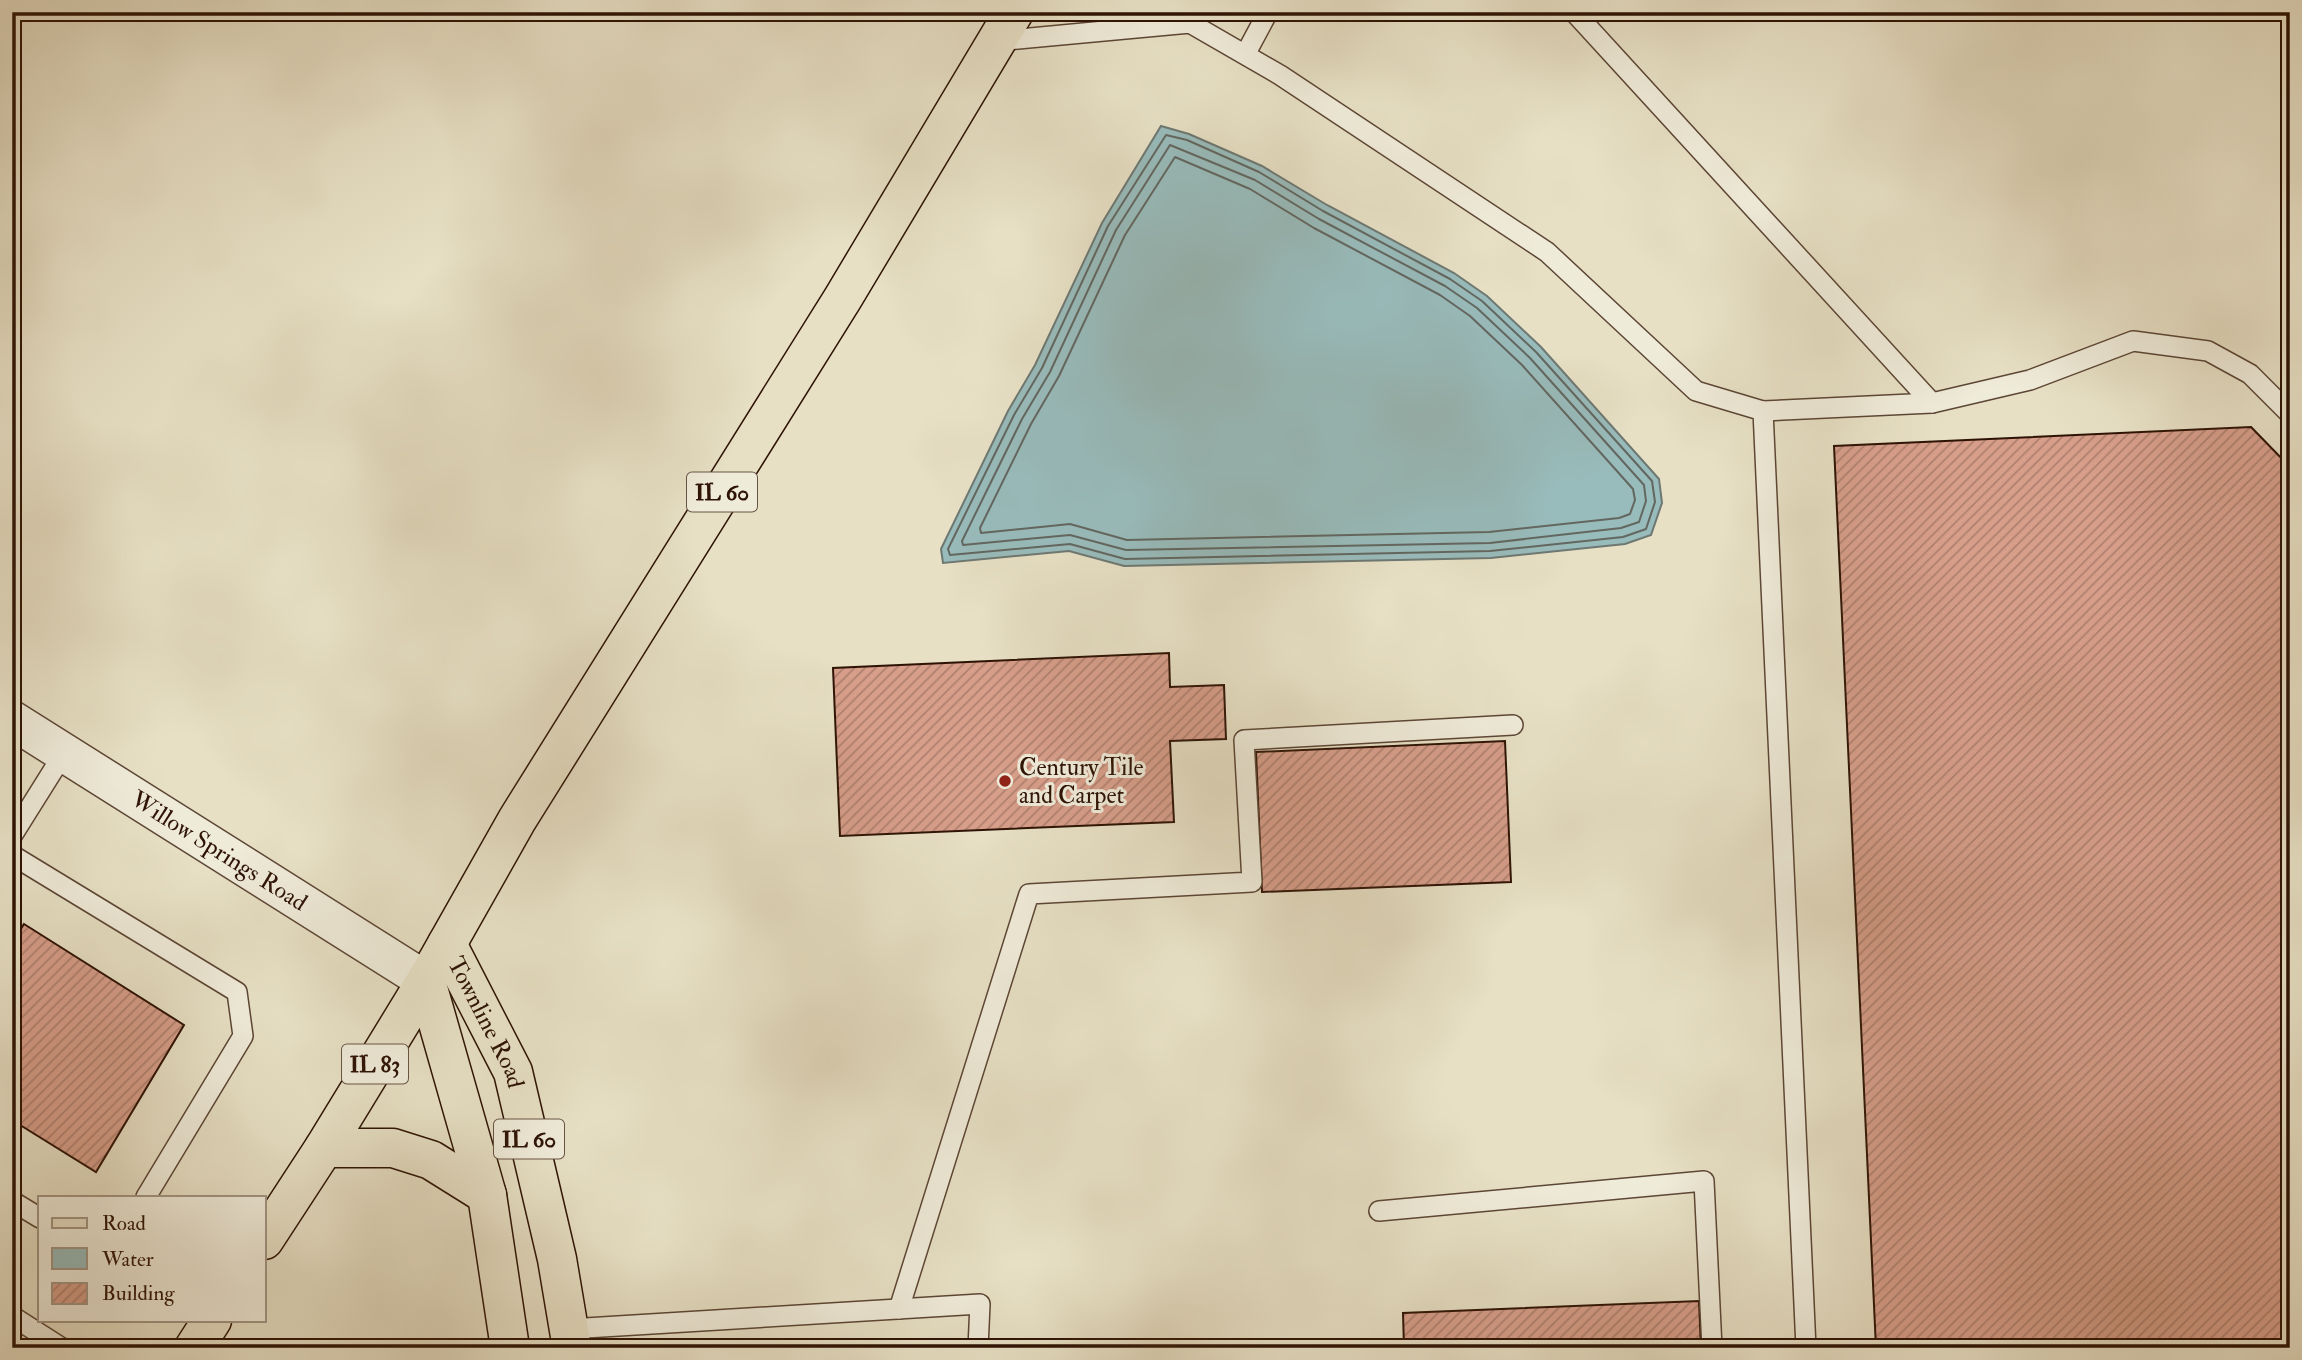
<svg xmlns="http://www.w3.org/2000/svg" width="2302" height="1360" viewBox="0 0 2302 1360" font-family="'IM FELL Double Pica',serif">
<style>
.water{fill:#98bbbb;stroke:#6e7872;stroke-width:2}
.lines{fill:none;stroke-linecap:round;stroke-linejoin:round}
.shore{stroke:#636760;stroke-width:2}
.building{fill:url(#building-hatch);stroke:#2e1305;stroke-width:2}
.lane-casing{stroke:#5c4635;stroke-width:22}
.street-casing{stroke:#5c4635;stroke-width:41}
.primary-casing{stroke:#2e1305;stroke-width:41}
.lane{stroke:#efebd9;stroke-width:19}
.street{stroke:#efebd9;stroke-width:38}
.primary{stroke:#e7e0c5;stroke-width:38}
.poi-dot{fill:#8f2418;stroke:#efebd9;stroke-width:2.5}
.labels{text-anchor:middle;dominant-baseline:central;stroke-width:6;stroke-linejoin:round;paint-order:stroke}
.shield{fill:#efebd9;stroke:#685445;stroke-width:2}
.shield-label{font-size:23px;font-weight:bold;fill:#2e1305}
.poi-label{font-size:24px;fill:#2e1305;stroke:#efebd9;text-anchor:start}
.street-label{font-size:24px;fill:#2e1305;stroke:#efebd9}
</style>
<defs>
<pattern id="building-hatch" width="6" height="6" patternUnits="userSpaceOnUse" patternTransform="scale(1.75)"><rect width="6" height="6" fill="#d79e8a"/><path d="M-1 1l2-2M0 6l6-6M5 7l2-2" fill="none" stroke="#af806f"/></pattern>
</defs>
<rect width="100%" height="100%" fill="#e7e0c5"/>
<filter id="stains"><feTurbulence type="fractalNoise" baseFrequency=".00286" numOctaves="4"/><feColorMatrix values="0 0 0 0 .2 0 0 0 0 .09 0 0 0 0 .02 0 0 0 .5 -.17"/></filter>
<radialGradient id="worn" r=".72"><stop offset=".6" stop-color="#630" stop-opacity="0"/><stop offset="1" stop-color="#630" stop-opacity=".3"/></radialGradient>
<path class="water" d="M1161,126L1189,134L1262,166L1327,205L1454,273L1487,296L1541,347L1659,479L1662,503L1651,535L1625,544L1491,558L1124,566L1069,551L943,563L941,549L1008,411L1035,365L1102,223Z"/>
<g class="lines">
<g class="shore">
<path d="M1166,135L1187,140L1259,172L1323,211L1450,279L1482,301L1536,352L1652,481L1655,502L1646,529L1623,537L1490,551L1125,559L1070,544L950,555L948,549L1014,415L1042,368L1108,226Z"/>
<path d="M1170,145L1255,180L1319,219L1445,286L1477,308L1530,358L1644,485L1646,501L1639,522L1621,528L1490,543L1126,550L1070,535L963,545L962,541L1022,419L1050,372L1116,230Z"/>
<path d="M1175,157L1250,189L1314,228L1440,295L1470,316L1522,365L1633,489L1635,500L1630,514L1619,518L1489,532L1127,540L1070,524L981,533L980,528L1031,424L1059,376L1125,235Z"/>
</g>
</g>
<g class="building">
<path d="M2251,427L2290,467V1348H1876L1834,446Z"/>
<path d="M1169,653L1170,687L1224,685L1226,739L1170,741L1174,822L840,836L833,668Z"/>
<path d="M1505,741L1511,882L1262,892L1256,752Z"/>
<path d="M24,924L184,1025L96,1172L12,1120V943Z"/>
<path d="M1699,1301L1701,1348H1404L1403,1313Z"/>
</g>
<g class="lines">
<defs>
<g id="lane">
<path d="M1574,12L1932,403L1763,411"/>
<path d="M997,41L1190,23L1280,75L1547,252L1696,391L1763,411L1806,1348"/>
<path d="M1246,53L1268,12"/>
<path d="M1932,403L2030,380L2133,341L2208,351L2250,374L2290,414"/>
<path d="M12,836L64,753"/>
<path d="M12,855L237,992L243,1036L146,1197"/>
<path d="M12,1201L40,1218"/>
<path d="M1379,1211L1704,1181L1712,1348"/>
<path d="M899,1309L1029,894L1252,882L1244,740L1513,725"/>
<path d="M12,1316L62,1348"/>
<path d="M569,1329L980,1304L978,1348"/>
</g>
<g id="street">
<path id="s1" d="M12,720L426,981"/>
</g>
<g id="primary">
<path id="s2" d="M447,944L513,1072L557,1259L572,1348"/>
<path d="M426,981L487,1195L510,1348"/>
<path d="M324,1148H393L431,1160L487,1195"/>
<path d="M264,1240L324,1148L426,981L517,820L843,298L1014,12"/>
<path d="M194,1348L212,1320"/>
</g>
</defs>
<use href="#lane" class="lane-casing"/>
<use href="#street" class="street-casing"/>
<use href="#primary" class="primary-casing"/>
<use href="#lane" class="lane"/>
<use href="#street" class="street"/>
<use href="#primary" class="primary"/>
</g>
<circle class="poi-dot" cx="1005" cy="781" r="7"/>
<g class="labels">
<g class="shield">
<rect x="687" y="472.5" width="70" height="39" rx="5"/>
<rect x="342" y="1044.5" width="66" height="39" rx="5"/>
<rect x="494" y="1119.5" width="70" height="39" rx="5"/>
</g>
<g class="shield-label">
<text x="722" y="492">IL 60</text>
<text x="375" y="1064">IL 83</text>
<text x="529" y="1139">IL 60</text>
</g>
<g class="poi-label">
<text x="1019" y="767">Century Tile<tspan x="1019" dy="28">and Carpet</tspan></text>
</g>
<g class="street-label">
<text stroke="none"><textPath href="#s1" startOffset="245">Willow Springs Road</textPath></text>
<text stroke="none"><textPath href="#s2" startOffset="88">Townline Road</textPath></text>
</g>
</g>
<rect width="2302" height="1360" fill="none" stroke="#e7e0c5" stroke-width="42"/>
<rect x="14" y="14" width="2274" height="1332" fill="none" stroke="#2e1305" stroke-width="3.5"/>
<rect x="21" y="21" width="2260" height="1318" fill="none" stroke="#2e1305" stroke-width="2"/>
<rect x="38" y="1196" width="228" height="126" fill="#efebd9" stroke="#a29584" stroke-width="2"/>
<rect x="52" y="1218" width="35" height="10" fill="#e7e0c5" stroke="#a29584" stroke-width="2"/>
<text x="102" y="1230" font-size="21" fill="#2e1305">Road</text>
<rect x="52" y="1248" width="35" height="21" fill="#98bbbb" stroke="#a29584" stroke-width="2"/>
<text x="102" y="1266" font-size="21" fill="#2e1305">Water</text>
<rect x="52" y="1283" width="35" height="21" fill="url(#building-hatch)" stroke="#a29584" stroke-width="2"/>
<text x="102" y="1300" font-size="21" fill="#2e1305">Building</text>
<rect width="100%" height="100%" filter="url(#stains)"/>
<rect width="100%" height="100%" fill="url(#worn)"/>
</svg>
